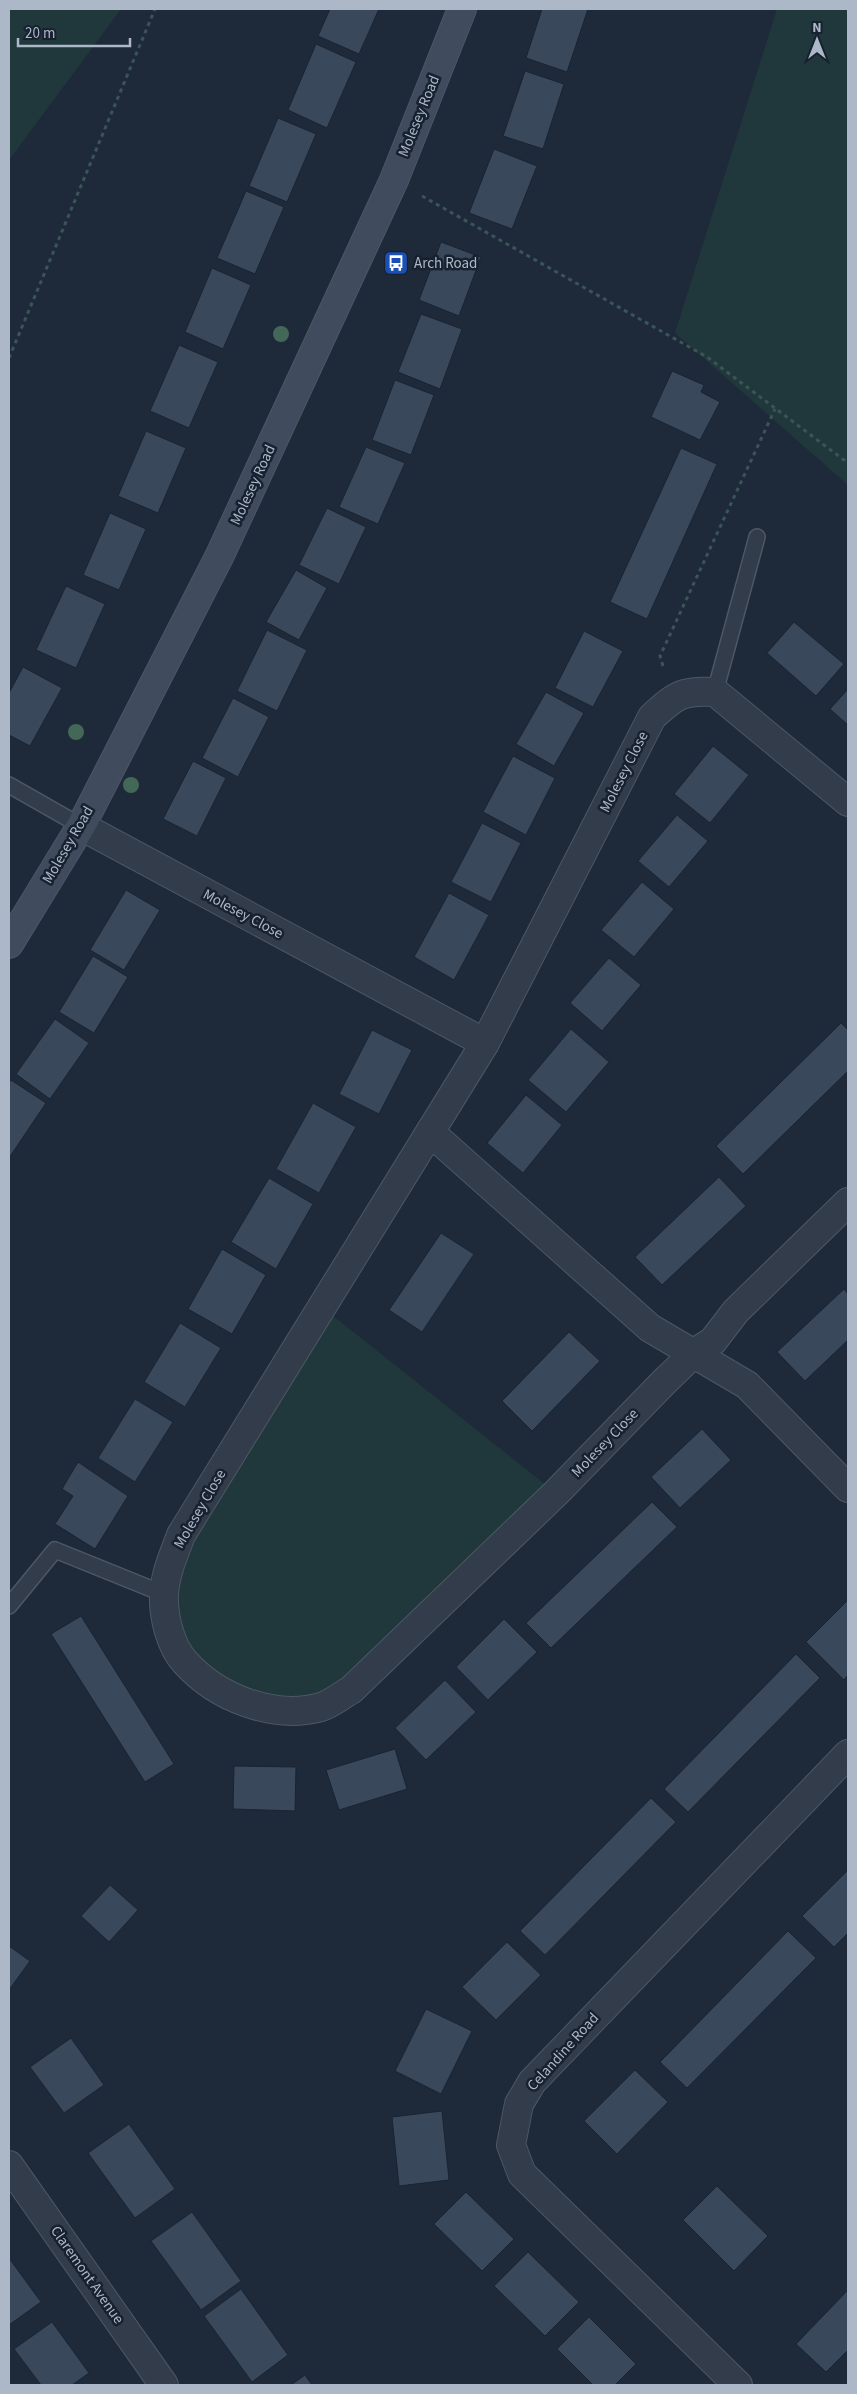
<svg xmlns="http://www.w3.org/2000/svg" width="857" height="2394" viewBox="0 0 857 2394" font-family="'Source Sans 3',sans-serif">
<style>
.green{fill:#20383b}
.building{fill:#3a485b;stroke:#1a2331}
.lines{fill:none;stroke-linecap:round;stroke-linejoin:round}
.lane-casing{stroke:#4d5765;stroke-width:18}
.street-casing{stroke:#4d5765;stroke-width:30}
.secondary-casing{stroke:#4d5765;stroke-width:30}
.path{stroke:#3b5456;stroke-width:3;stroke-dasharray:4 4;stroke-linecap:butt}
.lane{stroke:#323c4b;stroke-width:15}
.street{stroke:#323c4b;stroke-width:28}
.secondary{stroke:#404b5e;stroke-width:28}
.tree{fill:#436857}
.labels{text-anchor:middle;dominant-baseline:central;stroke-width:5;stroke-linejoin:round;paint-order:stroke}
.street-label{font-size:15px;fill:#acb7c7;stroke:#18212f}
.poi-label{font-size:15px;fill:#acb7c7;stroke:#18212f;text-anchor:start}
</style>
<rect width="100%" height="100%" fill="#1e2a3a"/>
<g class="green">
<path d="M9,9H121L9,160Z"/>
<path d="M777,9H848V485L675,333Z"/>
<path d="M322,1307L556,1493L351,1690L262,1708L174,1644L164,1594Z"/>
</g>
<g class="building">
<path d="M330,9H379L359,54L318,36Z"/>
<path d="M542,9H588L567,72L526,58Z"/>
<path d="M316,44L356,62L327,128L288,110Z"/>
<path d="M525,71L564,84L543,149L503,136Z"/>
<path d="M278,118L316,134L287,202L249,186Z"/>
<path d="M494,149L537,166L512,229L469,213Z"/>
<path d="M246,191L284,207L255,274L217,258Z"/>
<path d="M441,242L481,257L459,316L419,300Z"/>
<path d="M212,268L251,285L223,349L185,332Z"/>
<path d="M421,314L462,329L440,389L398,372Z"/>
<path d="M179,345L218,362L189,428L150,411Z"/>
<path d="M672,371L704,385L701,392L720,402L700,440L651,417Z"/>
<path d="M395,380L434,395L411,455L372,440Z"/>
<path d="M146,431L186,448L158,513L118,496Z"/>
<path d="M366,447L405,463L378,524L339,507Z"/>
<path d="M681,448L717,464L647,619L610,602Z"/>
<path d="M327,508L366,527L339,584L299,565Z"/>
<path d="M110,513L146,529L119,590L83,575Z"/>
<path d="M296,570L327,588L299,640L266,622Z"/>
<path d="M66,586L105,604L76,668L36,650Z"/>
<path d="M794,622L844,664L816,696L767,653Z"/>
<path d="M267,630L307,650L277,711L237,691Z"/>
<path d="M584,631L623,651L593,707L555,688Z"/>
<path d="M23,667L62,688L30,746L9,735V693Z"/>
<path d="M848,689V725L830,709Z"/>
<path d="M546,692L584,713L554,766L516,744Z"/>
<path d="M233,698L269,717L238,777L202,758Z"/>
<path d="M713,746L749,775L710,823L674,794Z"/>
<path d="M513,756L555,778L526,835L483,812Z"/>
<path d="M193,761L226,778L197,836L163,819Z"/>
<path d="M677,815L708,841L669,887L638,861Z"/>
<path d="M482,823L521,843L491,902L451,882Z"/>
<path d="M642,882L674,909L634,957L601,930Z"/>
<path d="M126,890L160,910L124,970L90,950Z"/>
<path d="M449,893L489,915L454,980L414,957Z"/>
<path d="M93,956L128,977L94,1033L59,1012Z"/>
<path d="M609,958L641,985L602,1031L570,1003Z"/>
<path d="M55,1019L89,1043L50,1099L16,1074Z"/>
<path d="M841,1023L848,1030V1071L743,1174L716,1146Z"/>
<path d="M571,1029L609,1062L566,1112L528,1080Z"/>
<path d="M372,1030L412,1050L379,1114L339,1094Z"/>
<path d="M11,1080L46,1103L9,1158V1083Z"/>
<path d="M526,1095L562,1125L523,1173L487,1143Z"/>
<path d="M313,1103L356,1127L319,1193L276,1169Z"/>
<path d="M719,1177L746,1206L662,1285L635,1257Z"/>
<path d="M269,1178L313,1204L276,1269L231,1242Z"/>
<path d="M441,1233L474,1254L422,1332L389,1310Z"/>
<path d="M222,1249L266,1275L232,1334L188,1309Z"/>
<path d="M844,1289L848,1294V1340L805,1381L777,1352Z"/>
<path d="M180,1323L221,1348L185,1407L144,1382Z"/>
<path d="M569,1332L600,1361L532,1431L502,1401Z"/>
<path d="M135,1399L173,1422L135,1482L98,1458Z"/>
<path d="M702,1429L731,1460L680,1508L651,1477Z"/>
<path d="M78,1462L128,1496L95,1549L55,1524L73,1496L62,1489Z"/>
<path d="M652,1502L677,1527L551,1648L526,1623Z"/>
<path d="M848,1600V1675L844,1680L806,1642Z"/>
<path d="M81,1616L174,1764L145,1782L51,1634Z"/>
<path d="M504,1619L537,1652L488,1700L456,1667Z"/>
<path d="M796,1654L820,1678L688,1812L664,1789Z"/>
<path d="M445,1680L476,1712L426,1760L395,1728Z"/>
<path d="M395,1749L407,1789L339,1810L326,1770Z"/>
<path d="M234,1766L296,1767L295,1811L233,1809Z"/>
<path d="M651,1798L676,1822L545,1955L520,1931Z"/>
<path d="M848,1870V1933L834,1947L802,1916Z"/>
<path d="M110,1885L138,1910L109,1942L81,1916Z"/>
<path d="M788,1931L816,1958L687,2088L660,2062Z"/>
<path d="M507,1942L541,1975L496,2020L462,1987Z"/>
<path d="M9,1946L30,1961L9,1990Z"/>
<path d="M426,2009L472,2031L441,2094L395,2071Z"/>
<path d="M71,2038L104,2085L64,2113L30,2067Z"/>
<path d="M635,2070L668,2102L617,2154L584,2121Z"/>
<path d="M442,2111L449,2180L399,2186L392,2117Z"/>
<path d="M129,2124L175,2189L135,2218L88,2153Z"/>
<path d="M717,2186L768,2236L734,2271L683,2220Z"/>
<path d="M466,2192L514,2239L482,2271L434,2224Z"/>
<path d="M192,2212L241,2281L201,2310L151,2241Z"/>
<path d="M528,2252L579,2302L545,2336L494,2286Z"/>
<path d="M9,2258L41,2302L9,2325Z"/>
<path d="M241,2289L288,2355L252,2382L204,2316Z"/>
<path d="M848,2290V2350L826,2372L796,2344Z"/>
<path d="M589,2317L636,2364L615,2385H593L557,2349Z"/>
<path d="M52,2322L89,2373L72,2385H41L14,2349Z"/>
<path d="M305,2375L312,2385H291Z"/>
</g>
<g class="lines">
<defs>
<g id="lane">
<path d="M715,692L757,537"/>
<path d="M9,785L81,826"/>
<path d="M9,1606L55,1550L164,1594"/>
</g>
<g id="street">
<path d="M848,802L715,692C682,690 676,695 652,717L485,1043L181,1535C174,1554 165,1574 164,1594C163,1615 170,1646 185,1662C217,1698 274,1720 321,1707C331,1704 342,1695 351,1690L556,1493L663,1383L694,1353L713,1341L736,1311L848,1202"/>
<path d="M81,826L485,1043"/>
<path d="M430,1132L650,1328L747,1385L848,1488"/>
<path d="M9,2165L164,2385"/>
<path d="M738,2385L522,2174L511,2145L519,2104L532,2082L848,1754"/>
</g>
<path id="secondary" d="M9,944L81,826L220,555L394,180L462,9"/>
</defs>
<use href="#lane" class="lane-casing"/>
<use href="#street" class="street-casing"/>
<use href="#secondary" class="secondary-casing"/>
<g class="path">
<path d="M422,196L707,357L848,463"/>
<path d="M9,358L155,9"/>
<path d="M663,666L660,656L775,409"/>
</g>
<use href="#lane" class="lane"/>
<use href="#street" class="street"/>
<use href="#secondary" class="secondary"/>
</g>
<g class="tree">
<circle cx="281" cy="334" r="8"/>
<circle cx="76" cy="732" r="8"/>
<circle cx="131" cy="785" r="8"/>
</g>
<defs>
<symbol id="bus-square" viewBox="-11 -11 22 22"><rect x="-9" y="-9" width="18" height="18" rx="4" fill="#1a4fb4" stroke="#18212f"/><path d="M-5-6H5V4H4V6H2V4H-2V6H-4V4H-5ZM-3.5-4V0h7V-4ZM-3.5 1.2v1.5H-2V1.2ZM2 1.2v1.5H3.5V1.2Z" fill="#fff"/></symbol>
</defs>
<g fill-rule="evenodd">
<use href="#bus-square" x="382" y="249" width="28" height="28"/>
</g>
<g class="labels">
<g class="street-label">
<text transform="translate(419 116) rotate(-68)">Molesey Road</text>
<text transform="translate(253 485) rotate(-65)">Molesey Road</text>
<text transform="translate(624 772) rotate(-63)">Molesey Close</text>
<text transform="translate(68 845) rotate(-60)">Molesey Road</text>
<text transform="translate(243 914) rotate(28)">Molesey Close</text>
<text transform="translate(605 1443) rotate(-46)">Molesey Close</text>
<text transform="translate(200 1509) rotate(-60)">Molesey Close</text>
<text transform="translate(563 2052) rotate(-48)">Celandine Road</text>
<text transform="translate(87 2275) rotate(55)">Claremont Avenue</text>
</g>
<g class="poi-label">
<text x="414" y="263">Arch Road</text>
</g>
</g>
<rect width="857" height="2394" fill="none" stroke="#acb7c7" stroke-width="20"/>
<g transform="translate(817 40)" stroke="#18212f" stroke-width="4" paint-order="stroke">
<path d="M0-4L9 19L0 12L-9 19Z" fill="#acb7c7"/>
<text y="-8" font-size="14" font-weight="bold" text-anchor="middle" fill="#acb7c7">N</text>
</g>
<path d="M18 38v8h112v-8" fill="none" stroke="#acb7c7" stroke-width="2.5"/>
<text x="25" y="38" font-size="15" fill="#acb7c7" stroke="#18212f" stroke-width="4" paint-order="stroke">20 m</text>
</svg>
